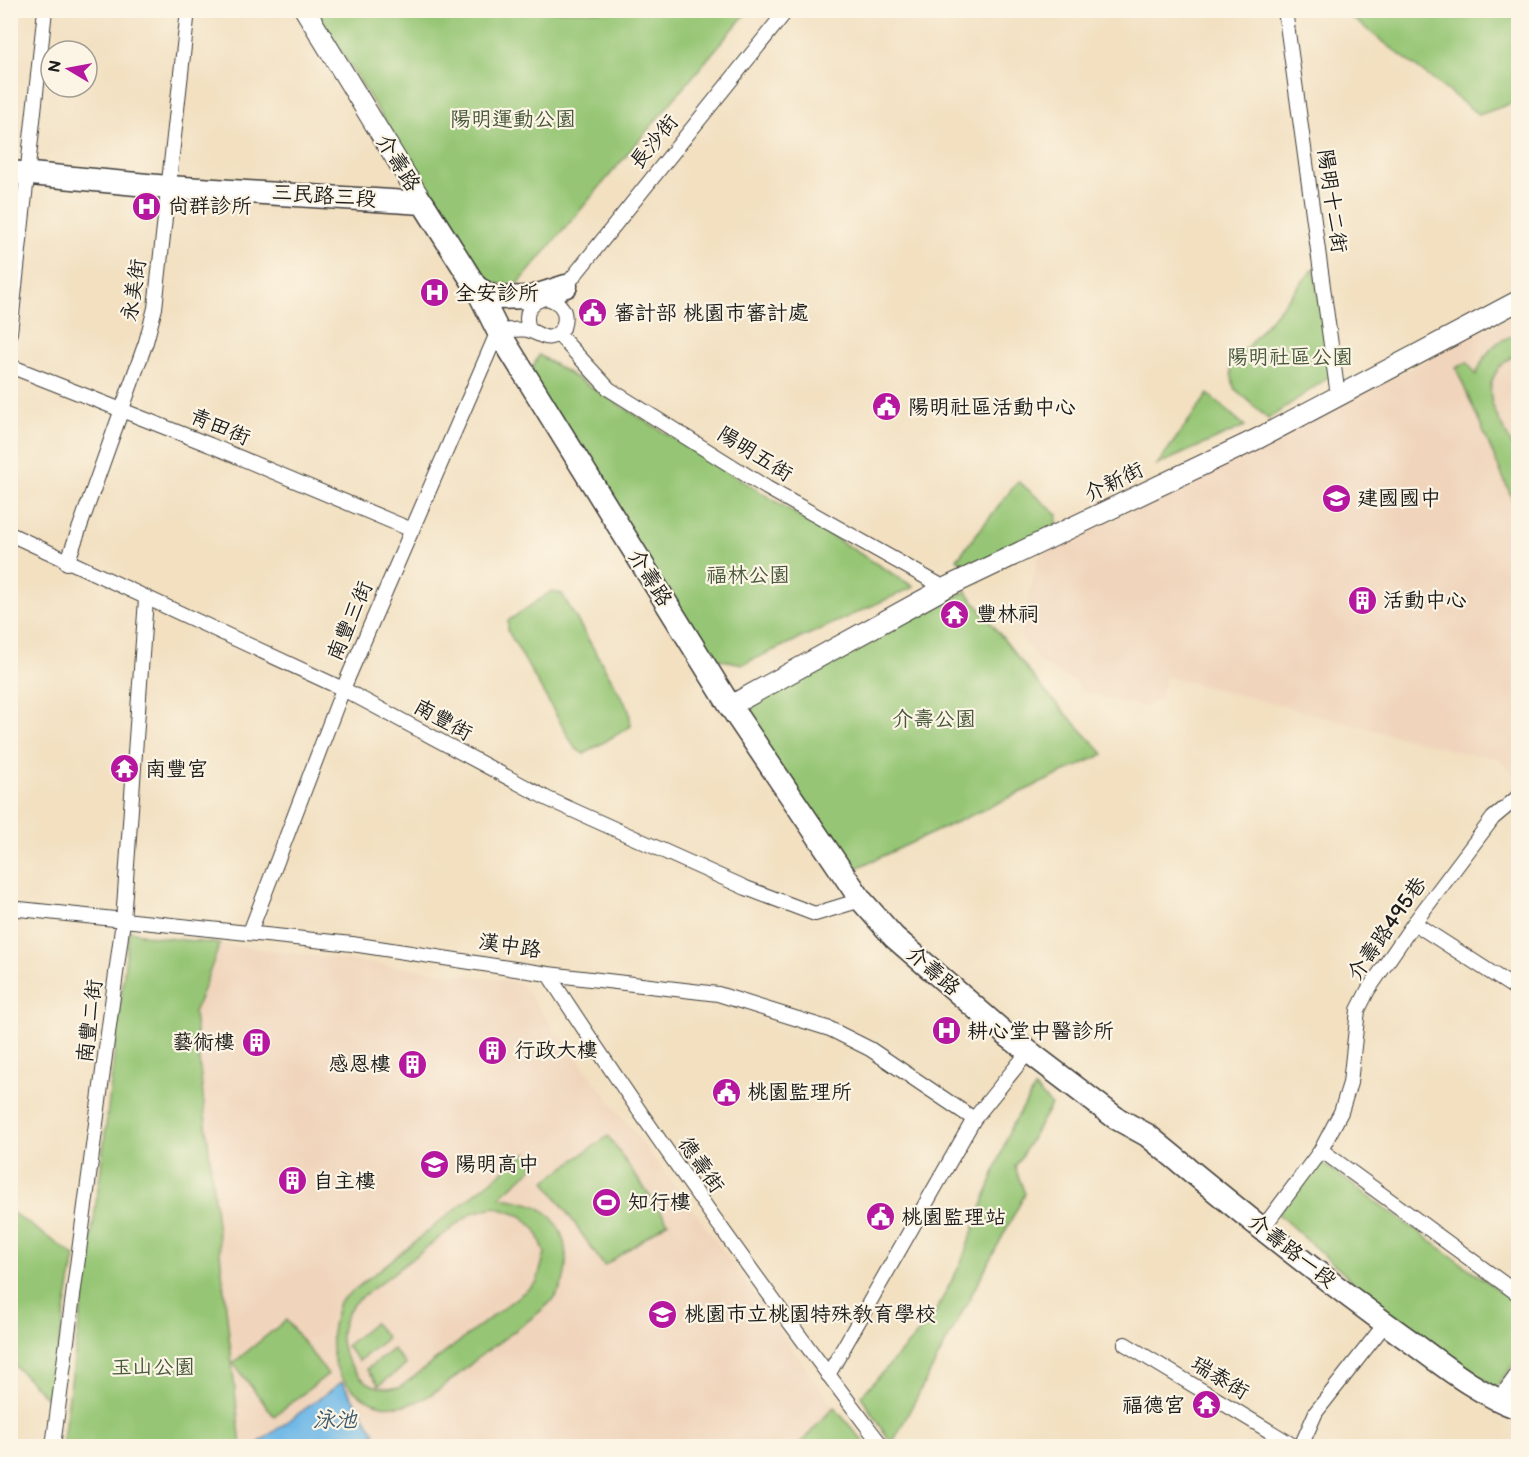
<svg xmlns="http://www.w3.org/2000/svg" width="1529" height="1457" viewBox="0 0 1529 1457" font-family="'Balsamiq Sans','LXGW WenKai TC',sans-serif">
<style>
.built{fill:#f0d5bc}
.green{fill:#96c675;stroke:#597148;stroke-width:1.5;fill-rule:evenodd}
.water{fill:#6eb8e7;stroke:#456a82;stroke-width:1.5}
.lines{fill:none;stroke-linecap:round;stroke-linejoin:round}
.street-casing{stroke:#3c3935;stroke-width:16}
.secondary-casing{stroke:#3c3935;stroke-width:22}
.primary-casing{stroke:#3c3935;stroke-width:25}
.street{stroke:#fff;stroke-width:14}
.secondary{stroke:#fff;stroke-width:20}
.primary{stroke:#fff;stroke-width:22}
.labels{text-anchor:middle;dominant-baseline:central;stroke-width:4.5;stroke-linejoin:round;paint-order:stroke}
.park-label{font-size:21px;fill:#47583b;stroke:#fcf5e5}
.street-label{font-size:21px;fill:#1c1c1c;stroke:#fcf5e5}
.poi-label{font-size:21px;fill:#1c1c1c;stroke:#fcf5e5;text-anchor:start}
.water-label{font-size:22px;font-style:italic;fill:#3d5a6d;stroke:#fcf5e5}
</style>
<rect width="100%" height="100%" fill="#fcf5e5"/>
<filter id="ink" filterUnits="userSpaceOnUse"><feTurbulence type="fractalNoise" baseFrequency=".0167" numOctaves="2"/><feDisplacementMap in="SourceGraphic" scale="12" xChannelSelector="R" yChannelSelector="G"/><feConvolveMatrix kernelMatrix="1 2 1 2 8 2 1 2 1" color-interpolation-filters="sRGB"/></filter>
<filter id="wash" filterUnits="userSpaceOnUse"><feTurbulence type="fractalNoise" baseFrequency=".008" numOctaves="4" result="noise"/><feDisplacementMap in="SourceGraphic" scale="24" xChannelSelector="R" yChannelSelector="G"/><feGaussianBlur stdDeviation="1.35" result="paint"/><feColorMatrix in="noise" values="0 0 0 0 0 0 0 0 0 0 0 0 0 0 0 0 0 1.4 0 .05"/><feComposite in="paint" operator="in"/></filter>
<g filter="url(#wash)">
<rect width="100%" height="100%" fill="#f2e0c1"/>
<g class="built">
<path d="M1518,312V779L1497,758L1459,752L1166,676L1161,700L1142,707L1084,692L1076,682L1039,662L1020,637L1038,556L1270,441Z"/>
<path d="M220,944L519,982L701,1220L834,1407L798,1446H241L194,1013Z"/>
</g>
<g class="green">
<path d="M316,11H748L518,284H486Z"/>
<path d="M1343,11H1518V101L1479,115Z"/>
<path d="M1314,268L1332,375L1268,419L1234,388L1230,367Z"/>
<path d="M1518,335V356C1510,356 1505,361 1500,367C1472,400 1514,433 1518,465C1521,480 1519,497 1518,512L1456,368L1467,362L1476,375C1484,355 1495,338 1518,335Z"/>
<path d="M539,355L914,587L743,664L707,657L528,377Z"/>
<path d="M1208,394L1245,426L1157,465Z"/>
<path d="M1018,481L1058,515L1056,526L967,569L957,559Z"/>
<path d="M552,591L562,594L629,710L631,726L584,754L575,748L508,631V621Z"/>
<path d="M966,591L1042,688L1104,754L848,872L733,700Z"/>
<path d="M129,930L148,936L220,944L194,1013L241,1446H62L101,1168Z"/>
<path d="M1035,1088L1051,1105L1015,1167L1025,1194L892,1444L861,1396L932,1318L961,1263L1011,1127Z"/>
<path d="M608,1136L668,1222L604,1266L545,1181Z"/>
<path d="M526,1153L535,1166L500,1197C517,1201 537,1202 550,1216C569,1236 572,1274 555,1297C545,1311 500,1341 484,1353C460,1372 431,1403 399,1406C369,1409 338,1385 333,1355C329,1337 334,1319 339,1302ZM494,1207L522,1216L536,1230L545,1253L537,1282L399,1388C391,1388 382,1388 375,1386C368,1384 360,1377 356,1372C336,1349 336,1327 354,1303L472,1213Z"/>
<path d="M1317,1159L1518,1304V1358L1496,1388L1383,1309L1278,1214Z"/>
<path d="M10,1211L75,1256L49,1400L11,1362Z"/>
<path d="M286,1320L328,1374L274,1416L233,1363Z"/>
<path d="M374,1323L387,1338L359,1361L346,1346Z"/>
<path d="M393,1349L406,1365L379,1385L367,1369Z"/>
<path d="M834,1407L867,1446H798Z"/>
</g>
<path class="water" d="M342,1382L375,1433L354,1446H254Z"/>
</g>
<g filter="url(#ink)">
<g class="lines">
<defs>
<g id="street">
<path d="M1285,10L1338,396"/>
<path d="M561,292L787,10"/>
<path d="M10,333L45,10"/>
<path d="M558,334L609,389L767,488L945,588"/>
<path d="M10,366L210,445L412,530"/>
<path d="M10,534L343,689L548,799L746,888L815,914L861,900"/>
<path d="M67,563L146,342L155,308L188,10"/>
<path d="M10,908L352,944L548,974L718,994L830,1029L870,1049L974,1119"/>
<path d="M1414,923L1518,990"/>
<path d="M250,932L343,689L498,331C507,331 520,328 528,330C544,335 548,345 563,328C568,312 562,302 546,298C528,302 524,314 529,330"/>
<path d="M548,974C653,1136 765,1292 882,1446"/>
<path d="M1321,1150L1518,1294"/>
<path d="M1262,1229L1321,1150L1341,1112L1350,1083L1358,1010L1368,990L1414,923L1493,818L1518,797"/>
<path d="M1125,1344L1294,1446"/>
<path d="M828,1375L974,1119L1029,1051"/>
<path d="M1498,1401L1518,1373"/>
<path d="M53,1446L123,921L146,599"/>
<path d="M1301,1446L1316,1412L1385,1324"/>
</g>
<g id="secondary">
<path d="M305,10L423,203"/>
<path d="M730,706L945,588L1259,438L1518,301"/>
</g>
<g id="primary">
<path d="M10,172L168,187L423,203L476,287L498,331L730,706L861,900L894,937L1008,1036L1116,1118L1147,1135C1231,1204 1315,1273 1403,1336C1441,1363 1474,1392 1518,1408"/>
<path d="M476,287L495,298L532,297L566,286"/>
</g>
</defs>
<use href="#street" class="street-casing"/>
<use href="#secondary" class="secondary-casing"/>
<use href="#primary" class="primary-casing"/>
<use href="#street" class="street"/>
<use href="#secondary" class="secondary"/>
<use href="#primary" class="primary"/>
</g>
</g>
<defs>
<symbol id="hospital-disc" viewBox="-11 -11 22 22"><circle r="9.5" fill="#b5179e" stroke="#fcf5e5"/><path d="M-5-5h3v3.5h4V-5h3V5h-3V1.5h-4V5h-3Z" fill="#fff"/></symbol>
<symbol id="civic-disc" viewBox="-11 -11 22 22"><circle r="9.5" fill="#b5179e" stroke="#fcf5e5"/><path d="M-.6-6.5H3V-4.5H.6V-3L4-1V1h2V6H-6V1h2V-1L-.6-3ZM-1.2 2.5V6h2.4V2.5Z" fill="#fff"/></symbol>
<symbol id="school-disc" viewBox="-11 -11 22 22"><circle r="9.5" fill="#b5179e" stroke="#fcf5e5"/><path d="M0-5L7-2L0 1L-7-2ZM-4 1L0 2.5L4 1V4Q0 6-4 4Z" fill="#fff"/></symbol>
<symbol id="building-disc" viewBox="-11 -11 22 22"><circle r="9.5" fill="#b5179e" stroke="#fcf5e5"/><path d="M-4-6H4V6H1V3H-1V6H-4ZM-2.5-4.3h1.7v1.8h-1.7ZM.8-4.3h1.7v1.8H.8ZM-2.5-1h1.7V.8h-1.7ZM.8-1h1.7V.8H.8Z" fill="#fff"/></symbol>
<symbol id="temple-disc" viewBox="-11 -11 22 22"><circle r="9.5" fill="#b5179e" stroke="#fcf5e5"/><path d="M0-6L5-2H3V0L6.5 2.5H4V6H1.5V3h-3V6H-4V2.5H-6.5L-3 0V-2H-5Z" fill="#fff"/></symbol>
<symbol id="stadium-disc" viewBox="-11 -11 22 22"><circle r="9.5" fill="#b5179e" stroke="#fcf5e5"/><path d="M0-5a6.5 5 0 1 0 0 10a6.5 5 0 1 0 0-10ZM-3.5-1.8h7v3.6h-7Z" fill="#fff"/></symbol>
</defs>
<g fill-rule="evenodd">
<use href="#hospital-disc" x="130" y="190" width="33" height="33"/>
<use href="#hospital-disc" x="418" y="276" width="33" height="33"/>
<use href="#civic-disc" x="576" y="296" width="33" height="33"/>
<use href="#civic-disc" x="870" y="390" width="33" height="33"/>
<use href="#school-disc" x="1320" y="482" width="33" height="33"/>
<use href="#building-disc" x="1346" y="584" width="33" height="33"/>
<use href="#temple-disc" x="938" y="598" width="33" height="33"/>
<use href="#temple-disc" x="108" y="752" width="33" height="33"/>
<use href="#hospital-disc" x="930" y="1014" width="33" height="33"/>
<use href="#building-disc" x="240" y="1026" width="33" height="33"/>
<use href="#building-disc" x="476" y="1034" width="33" height="33"/>
<use href="#building-disc" x="396" y="1048" width="33" height="33"/>
<use href="#civic-disc" x="710" y="1076" width="33" height="33"/>
<use href="#school-disc" x="418" y="1148" width="33" height="33"/>
<use href="#building-disc" x="276" y="1164" width="33" height="33"/>
<use href="#stadium-disc" x="590" y="1186" width="33" height="33"/>
<use href="#civic-disc" x="864" y="1200" width="33" height="33"/>
<use href="#school-disc" x="646" y="1298" width="33" height="33"/>
<use href="#temple-disc" x="1190" y="1388" width="33" height="33"/>
</g>
<g class="labels">
<g class="park-label">
<text x="513" y="119">陽明運動公園</text>
<text x="1290" y="357">陽明社區公園</text>
<text x="748" y="575">福林公園</text>
<text x="934" y="719">介壽公園</text>
<text x="153" y="1367">玉山公園</text>
</g>
<g class="street-label">
<text transform="translate(654 142) rotate(-51)">長沙街</text>
<text transform="translate(398 163) rotate(58)">介壽路</text>
<text transform="translate(324 196) rotate(4)">三民路三段</text>
<text transform="translate(1332 201) rotate(82)">陽明十二街</text>
<text transform="translate(134 290) rotate(-81)">永美街</text>
<text transform="translate(220 427) rotate(23)">青田街</text>
<text transform="translate(755 454) rotate(32)">陽明五街</text>
<text transform="translate(1114 482) rotate(-26)">介新街</text>
<text transform="translate(650 578) rotate(58)">介壽路</text>
<text transform="translate(350 621) rotate(-67)">南豐三街</text>
<text transform="translate(443 720) rotate(29)">南豐街</text>
<text transform="translate(1387 929) rotate(-55)">介壽路495巷</text>
<text transform="translate(510 946) rotate(9)">漢中路</text>
<text transform="translate(933 971) rotate(41)">介壽路</text>
<text transform="translate(90 1021) rotate(-83)">南豐二街</text>
<text transform="translate(701 1165) rotate(55)">德壽街</text>
<text transform="translate(1292 1251) rotate(38)">介壽路一段</text>
<text transform="translate(1220 1378) rotate(31)">瑞泰街</text>
</g>
<g class="poi-label">
<text x="168" y="206">尚群診所</text>
<text x="455" y="293">全安診所</text>
<text x="614" y="313">審計部 桃園市審計處</text>
<text x="908" y="407">陽明社區活動中心</text>
<text x="1357" y="498">建國國中</text>
<text x="1383" y="600">活動中心</text>
<text x="976" y="614">豐林祠</text>
<text x="145" y="769">南豐宮</text>
<text x="967" y="1031">耕心堂中醫診所</text>
<text x="235" y="1042" text-anchor="end">藝術樓</text>
<text x="514" y="1050">行政大樓</text>
<text x="391" y="1064" text-anchor="end">感恩樓</text>
<text x="747" y="1092">桃園監理所</text>
<text x="455" y="1164">陽明高中</text>
<text x="313" y="1181">自主樓</text>
<text x="628" y="1202">知行樓</text>
<text x="901" y="1217">桃園監理站</text>
<text x="684" y="1314">桃園市立桃園特殊教育學校</text>
<text x="1185" y="1405" text-anchor="end">福德宮</text>
</g>
<g class="water-label">
<text x="335" y="1420">泳池</text>
</g>
</g>
<rect width="1529" height="1457" fill="none" stroke="#fcf5e5" stroke-width="36"/>
<g transform="translate(69 69) rotate(280)"><circle r="28" fill="#fcf5e5" stroke="#a29e95" stroke-width="1.5"/>
<path d="M0-4.5L10 22L0 15L-10 22Z" fill="#b5179e"/>
<text y="-9" font-size="16" font-weight="bold" text-anchor="middle" fill="#1c1c1c">N</text>
</g>
</svg>
